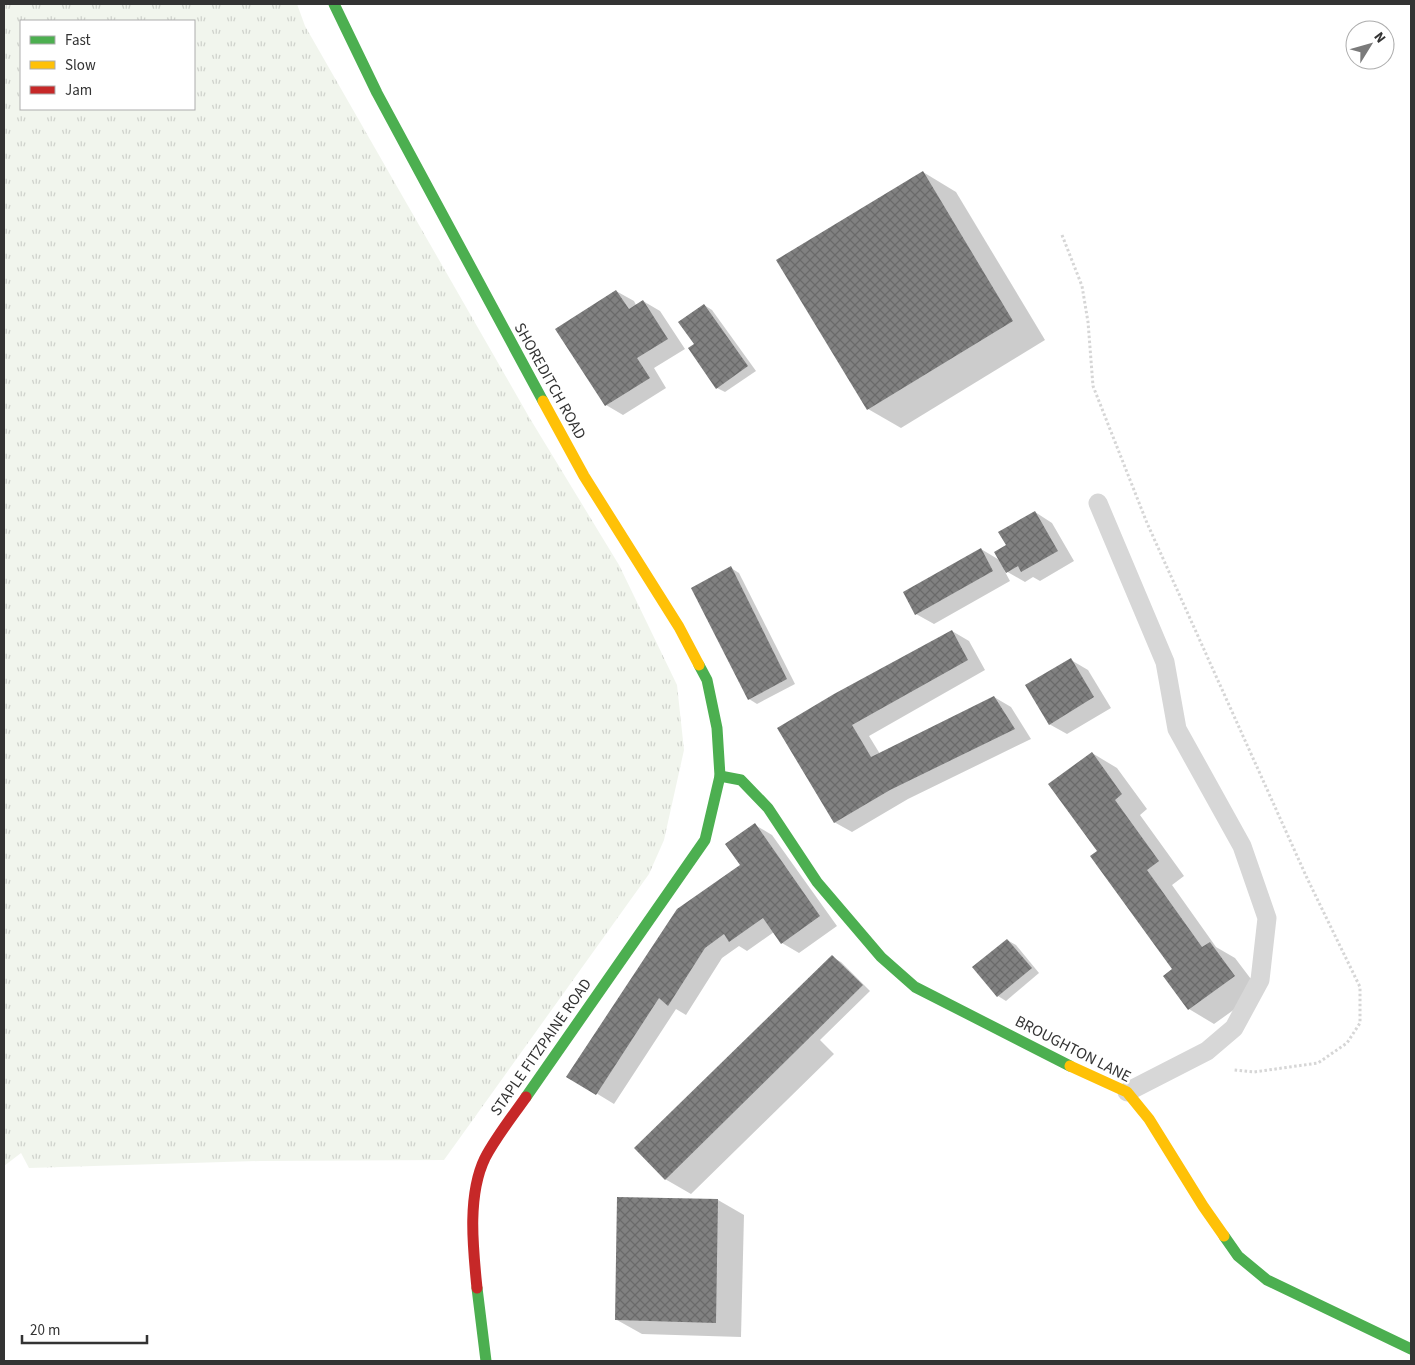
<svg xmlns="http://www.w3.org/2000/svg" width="1415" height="1365" viewBox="0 0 1415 1365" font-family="'Source Sans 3',sans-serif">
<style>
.grass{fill:url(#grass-tufts);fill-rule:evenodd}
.shadow{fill:#0003}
.building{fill:url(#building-cross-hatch)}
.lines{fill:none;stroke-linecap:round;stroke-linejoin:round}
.path{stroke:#d6d6d6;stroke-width:3;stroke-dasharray:2.5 2.5;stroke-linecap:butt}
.lane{stroke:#d7d7d7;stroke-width:19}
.fast{stroke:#4caf50;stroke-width:11}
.slow{stroke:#ffc107;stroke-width:11}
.jam{stroke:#c62828;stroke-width:11}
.labels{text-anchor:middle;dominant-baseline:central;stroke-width:5;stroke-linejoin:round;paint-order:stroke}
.street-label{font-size:16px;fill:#333;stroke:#fff}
</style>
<defs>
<pattern id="grass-tufts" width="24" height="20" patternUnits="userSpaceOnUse" patternTransform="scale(1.25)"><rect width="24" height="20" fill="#f1f5ed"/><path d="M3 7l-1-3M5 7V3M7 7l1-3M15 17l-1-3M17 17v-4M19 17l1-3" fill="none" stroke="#cfd2cc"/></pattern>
<pattern id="building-cross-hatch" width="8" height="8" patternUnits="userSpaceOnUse" patternTransform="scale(1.25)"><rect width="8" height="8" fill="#818181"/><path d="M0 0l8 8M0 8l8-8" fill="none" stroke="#6a6a6a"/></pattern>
</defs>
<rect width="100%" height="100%" fill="#fff"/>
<path class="grass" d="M4,4H297L305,26L529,417L619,565L677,685L684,750L664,840L649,874L444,1160L260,1161L29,1168L21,1153L4,1166ZM21,21H194V109H21Z"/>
<g class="shadow">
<path d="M923,172L956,192L1045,340L901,428L868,409Z"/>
<path d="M616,291L634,301L636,305L643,301L660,311L685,349L654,368L666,388L623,415L606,405Z"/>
<path d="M704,305L712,310L756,371L725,392L717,388L695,344Z"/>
<path d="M1035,512L1052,523L1074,561L1040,581L1033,577L1025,582L1004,570L1010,581L934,624L916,614L904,593L981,549L1001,561L1007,546Z"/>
<path d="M731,568L739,573L795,684L757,704L749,699Z"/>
<path d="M952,631L969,641L985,670L869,736L880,754L994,697L1011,707L1031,739L908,799L852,832L834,822L779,728Z"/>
<path d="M1071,660L1088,670L1111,708L1067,734L1049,724Z"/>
<path d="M1092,753L1117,768L1147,809L1140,815L1184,876L1172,885L1216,947L1235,958L1260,991L1214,1024L1189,1009L1173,969L1099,851Z"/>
<path d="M755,825L772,835L837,926L799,953L782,943L774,932L747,951L739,946L722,958L686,1015L676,1009L614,1104L568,1076L742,865Z"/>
<path d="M1007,940L1016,945L1039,973L1006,1001L998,996Z"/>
<path d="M832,957L841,962L870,991L820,1040L834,1054L691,1194L665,1179Z"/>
<path d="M718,1200L744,1215L741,1337L642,1334L617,1320Z"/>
</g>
<g class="building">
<path d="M923,171L1013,321L867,410L776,260Z"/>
<path d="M616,290L629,309L643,300L668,339L637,358L650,378L605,406L555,329Z"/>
<path d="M704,304L748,366L716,389L688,348L694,344L678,322Z"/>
<path d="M1035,511L1058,551L1021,572L1018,566L1006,573L994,552L1006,545L998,532Z"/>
<path d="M981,548L993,571L915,615L903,592Z"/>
<path d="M731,566L787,679L748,700L691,588Z"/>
<path d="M952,630L968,660L852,725L871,757L994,696L1015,729L890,790L834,823L777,728L834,694Z"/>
<path d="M1071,658L1094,697L1049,725L1025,685Z"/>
<path d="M1092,752L1122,794L1115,800L1159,861L1147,870L1202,947L1210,942L1235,976L1188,1010L1163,976L1172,969L1090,856L1097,851L1048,784Z"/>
<path d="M755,823L820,916L781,944L763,918L729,942L724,934L705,948L668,1006L659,998L596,1095L566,1077L677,909L740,865L725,844Z"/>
<path d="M1007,939L1032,968L997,997L972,967Z"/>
<path d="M832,955L863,985L665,1180L634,1148Z"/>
<path d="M617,1197L718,1199L716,1323L615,1320Z"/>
</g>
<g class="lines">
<path class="path" d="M1062,235L1082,286L1088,322L1093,386L1147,523L1307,878L1360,987V1023L1347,1043L1318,1063L1254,1072L1234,1070"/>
<path class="lane" d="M1098,503L1165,662L1177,729L1242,846L1267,918L1260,980L1234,1028L1207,1051L1127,1092"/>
<g class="fast">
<path d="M334,4L377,93L543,401"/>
<path d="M720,776L741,780L768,808L817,882L881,957L915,987L1070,1066"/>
<path d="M526,1097L705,840L720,776L717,728L707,680L699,665"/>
<path d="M1224,1236L1238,1256L1267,1280L1411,1349"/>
<path d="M477,1288L486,1361"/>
</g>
<g class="slow">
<path d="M543,401L584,476L679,627L699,665"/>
<path d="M1070,1066L1127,1092L1149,1119L1203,1206L1224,1236"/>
</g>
<path class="jam" d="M477,1288C473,1248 467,1195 485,1158C496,1137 512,1117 526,1097"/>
</g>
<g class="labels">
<g class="street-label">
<text transform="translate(550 381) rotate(61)">SHOREDITCH ROAD</text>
<text transform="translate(541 1047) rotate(-55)">STAPLE FITZPAINE ROAD</text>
<text transform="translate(1073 1049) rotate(27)">BROUGHTON LANE</text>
</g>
</g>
<rect width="1415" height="1365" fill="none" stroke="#333333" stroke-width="10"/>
<rect x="20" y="20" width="175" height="90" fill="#ffffff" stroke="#adadad"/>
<rect x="30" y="36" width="25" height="8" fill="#4caf50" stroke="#adadad"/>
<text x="65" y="45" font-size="15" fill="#333333">Fast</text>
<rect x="30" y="61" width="25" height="8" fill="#ffc107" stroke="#adadad"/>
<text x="65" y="70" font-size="15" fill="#333333">Slow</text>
<rect x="30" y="86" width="25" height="8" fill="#c62828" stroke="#adadad"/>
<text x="65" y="95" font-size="15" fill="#333333">Jam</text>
<g transform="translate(1370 45) rotate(53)"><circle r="24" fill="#ffffff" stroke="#adadad"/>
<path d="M0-4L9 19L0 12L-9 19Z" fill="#7a7a7a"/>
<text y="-8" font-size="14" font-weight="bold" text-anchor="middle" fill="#333333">N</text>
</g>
<path d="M22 1335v8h125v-8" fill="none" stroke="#333333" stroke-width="2.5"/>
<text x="30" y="1335" font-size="15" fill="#333333" stroke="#ffffff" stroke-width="4" paint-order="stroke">20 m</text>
</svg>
